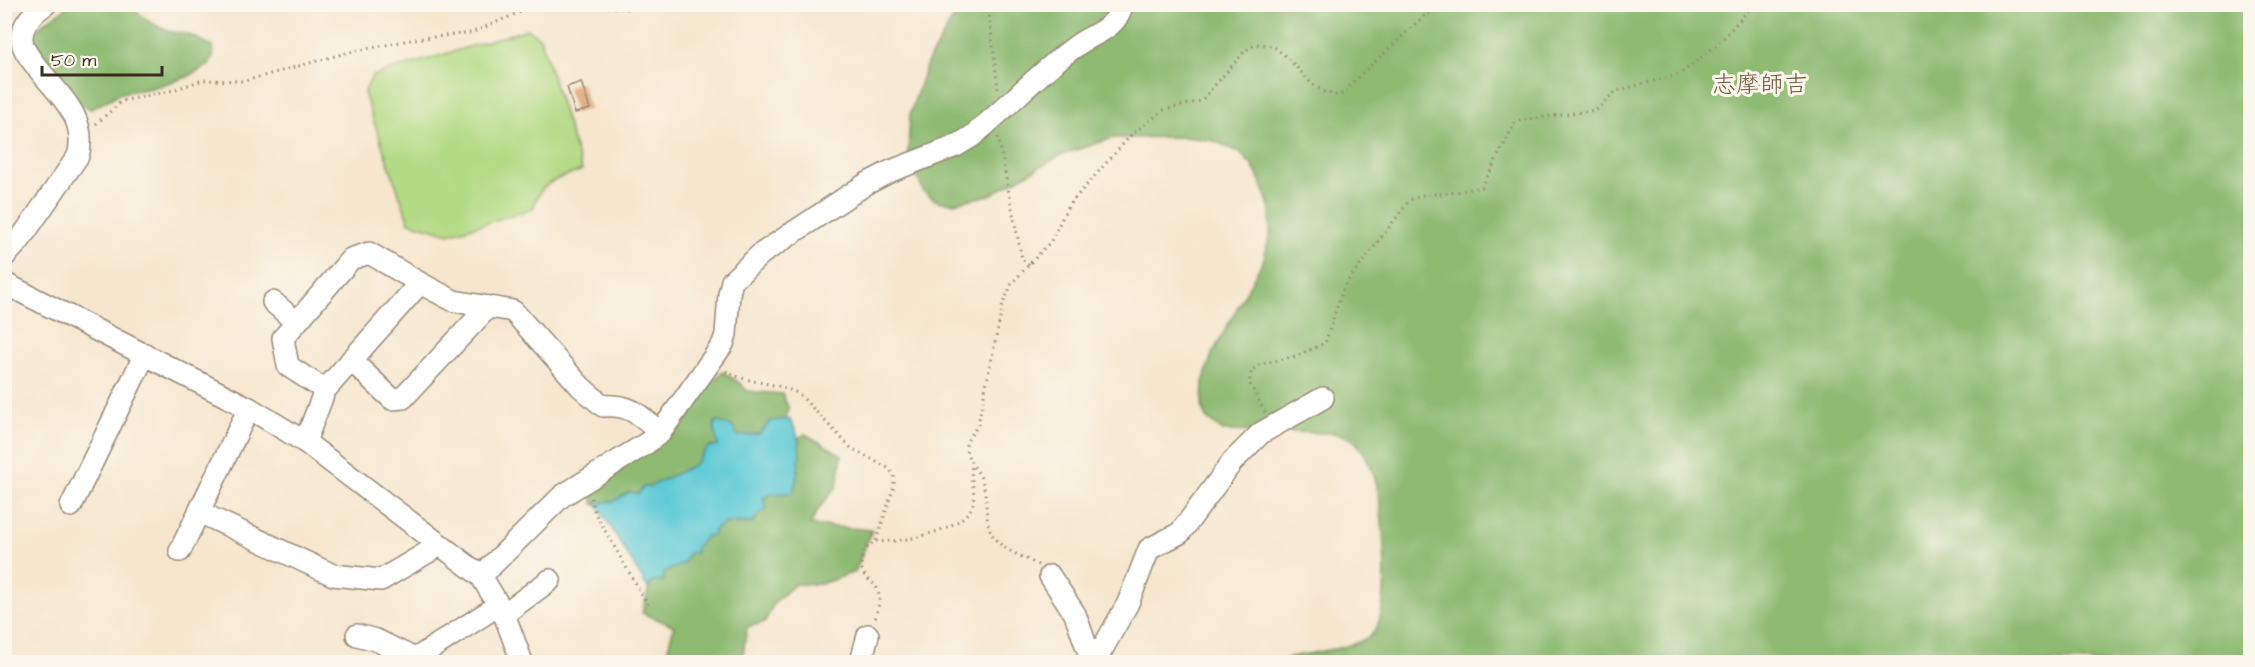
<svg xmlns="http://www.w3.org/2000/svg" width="2255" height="667" viewBox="0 0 2255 667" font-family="'Architects Daughter','Klee One',sans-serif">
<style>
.green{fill:#b3da84;stroke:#778251;stroke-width:1.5}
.forest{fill:#8eba72;stroke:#647248;stroke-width:1.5}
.water{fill:#5ecad6;stroke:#4c7a7a;stroke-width:1.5}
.building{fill:#e1ab7f}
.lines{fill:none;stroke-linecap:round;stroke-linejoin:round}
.minor-casing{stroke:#988876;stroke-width:24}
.path{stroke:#988876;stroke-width:3;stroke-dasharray:1.5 4.5;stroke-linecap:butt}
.minor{stroke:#fff;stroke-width:21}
.labels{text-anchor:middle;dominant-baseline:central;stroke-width:6;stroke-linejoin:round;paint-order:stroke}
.quarter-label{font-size:24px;fill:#755740;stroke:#fbf7ec}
</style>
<rect width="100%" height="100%" fill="#fbf7ec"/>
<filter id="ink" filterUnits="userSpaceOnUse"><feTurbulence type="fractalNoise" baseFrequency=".0167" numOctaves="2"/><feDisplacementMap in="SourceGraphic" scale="12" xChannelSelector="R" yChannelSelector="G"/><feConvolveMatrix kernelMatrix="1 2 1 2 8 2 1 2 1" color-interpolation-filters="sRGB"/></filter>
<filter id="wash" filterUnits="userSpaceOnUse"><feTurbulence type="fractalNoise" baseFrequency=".008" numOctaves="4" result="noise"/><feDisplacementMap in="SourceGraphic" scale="24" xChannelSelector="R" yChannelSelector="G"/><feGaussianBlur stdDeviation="1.35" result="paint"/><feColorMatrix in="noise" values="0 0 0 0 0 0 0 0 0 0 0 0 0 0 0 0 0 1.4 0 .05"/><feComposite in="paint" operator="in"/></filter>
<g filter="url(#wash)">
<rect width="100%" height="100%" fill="#f6e6ce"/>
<path class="green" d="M528,29L540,38L582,170C556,180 540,180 533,209L449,234L409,222L364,93L372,76Z"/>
<g class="forest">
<path d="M70,5H128L151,23L168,31L190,35L213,47V57L209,65L187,77L152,88L121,93L91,109C70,103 41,56 34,35L41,25Z"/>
<path d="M961,5H2250V662H1280L1290,657C1310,653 1360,648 1373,633C1393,608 1383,508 1375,478C1371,466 1366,454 1358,445C1352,437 1343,436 1334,433L1223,431L1206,418L1202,406L1203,383L1212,354L1264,259L1270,234V211L1264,189L1252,165L1240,153L1215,141L1185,137L1113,138L1061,155L990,195L953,203L937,201L923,191L908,154L910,114L927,63Z"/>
<path d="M723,372L740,383L747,391L782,394L788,407V413L781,425L719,450L669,484L605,508L593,504C589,472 651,451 673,434C694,417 701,388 723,372Z"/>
<path d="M805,434L842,455L837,486L820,507L810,525L872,530L855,572L821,584H795L774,603L765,622L747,627L742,662H666L667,651L674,626L642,613L653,574L790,443Z"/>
</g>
<path class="water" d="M789,419C806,440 799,470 793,493L772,494L763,498L767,509L758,515L753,523H726L714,530V535L707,536L696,547V553H689L684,563L664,573L663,581L652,582L648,588L596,503L614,501L629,492L638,494L643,487L651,486L694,465L708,447L718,446L714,427L716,421L733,427L738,436L759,434L771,421Z"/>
<g id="blocks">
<path class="building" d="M581,82L590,109L575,113L567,87Z"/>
</g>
</g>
<g filter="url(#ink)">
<use href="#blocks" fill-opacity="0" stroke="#988876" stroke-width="1.5"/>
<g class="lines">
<defs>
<g id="minor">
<path d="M4,257L19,241L78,156C91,110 44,85 25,50C15,31 31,14 46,4"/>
<path d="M4,283L249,408L305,442L481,576L504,614L522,662"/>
<path d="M273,302L296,322"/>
<path d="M351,360L392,399L403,398L488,307"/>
<path d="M325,390L288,366L283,338L351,259L369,253L420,283"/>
<path d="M305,442L325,390L420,283L454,301L513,311L581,387L603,406C631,404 640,415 660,433"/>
<path d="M71,506L145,354"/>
<path d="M199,512L333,575L381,580L440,545"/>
<path d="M180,551L249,408"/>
<path d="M481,576L562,496L647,443L660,433L723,344L726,334L729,294L732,281L761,254L866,184L891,171L956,146L971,137C1007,108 1038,73 1076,46C1092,34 1119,28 1122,4"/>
<path d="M1050,576L1075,614L1092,662"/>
<path d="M504,614L550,580"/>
<path d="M357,635L376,640L415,659L499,605"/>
<path d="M861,662L868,635"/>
<path d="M1095,662L1128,603L1149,549L1180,533L1233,461L1261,433L1323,398"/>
</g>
</defs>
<use href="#minor" class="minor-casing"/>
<g class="path">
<path d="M584,4L625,9L662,4"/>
<path d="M988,4L998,89"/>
<path d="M96,124L122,101L167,92L203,80L245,81L346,53L415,39L471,33L539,4"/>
<path d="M998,137L1022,259L1029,265"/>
<path d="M726,371C749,385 778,381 800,395L851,448L888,468L894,475V486L876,541C863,547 855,564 866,577C871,582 876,584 878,591C881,601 877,610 875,620"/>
<path d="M1265,412L1249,382L1252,370L1262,364L1296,356L1325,343L1344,286L1410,200L1423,195L1451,193L1482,187L1516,121L1596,110L1616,91L1680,74L1718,44L1754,4"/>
<path d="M591,498L595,513L648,605"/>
<path d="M876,541C900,544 967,530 973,503C976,490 969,478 972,465"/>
<path d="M1038,565C1026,558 1008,552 998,542C980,525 991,496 980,476C975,467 967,459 966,448C965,439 975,432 978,424L1003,304L1012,283L1051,241L1068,206L1132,134L1164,110L1201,101L1246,50L1256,44L1273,46L1288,58L1312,84L1324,92L1334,95L1343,94L1354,81L1424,16L1452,4"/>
</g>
<use href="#minor" class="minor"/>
</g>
</g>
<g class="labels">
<g class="quarter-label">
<text x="1760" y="85">志摩師吉</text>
</g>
</g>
<rect width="2255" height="667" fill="none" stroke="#fbf7ec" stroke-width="24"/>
<path d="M42 66v9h120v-9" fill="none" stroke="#3b2a1e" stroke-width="3"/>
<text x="51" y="66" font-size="18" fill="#3b2a1e" stroke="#fbf7ec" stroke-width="4.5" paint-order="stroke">50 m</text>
</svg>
